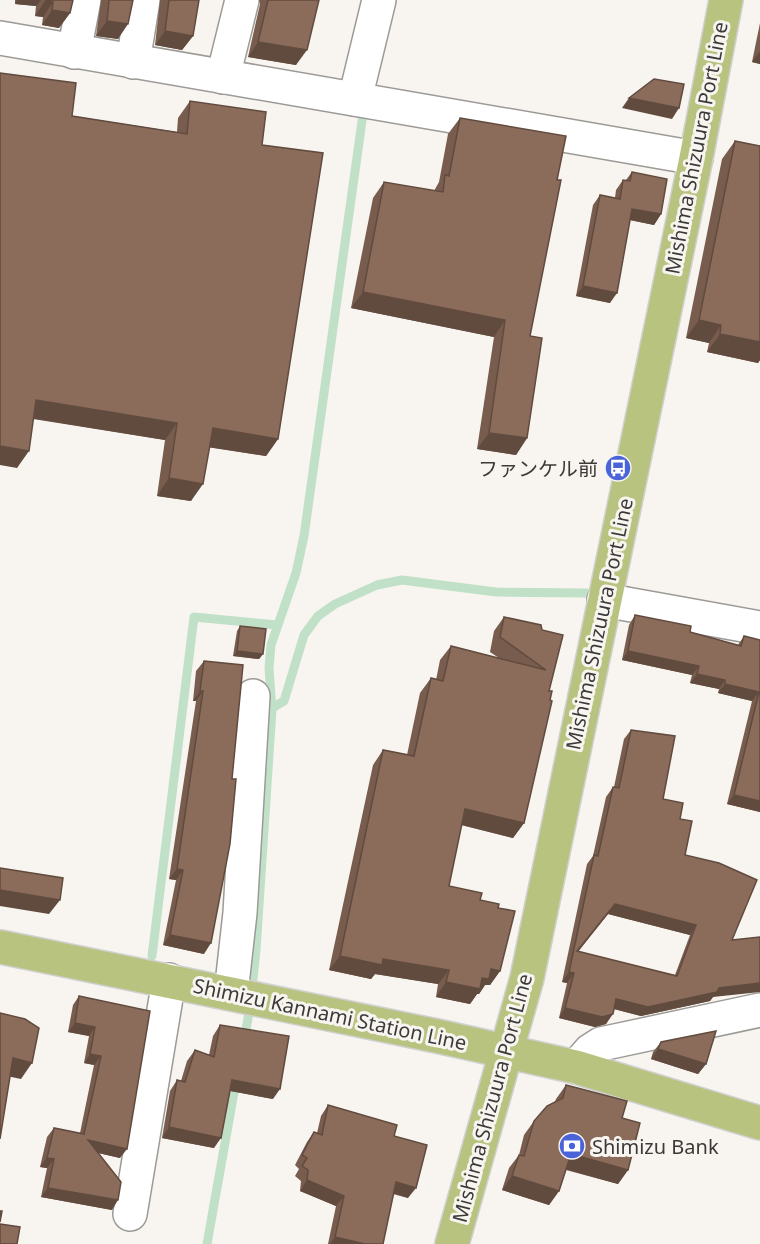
<svg xmlns="http://www.w3.org/2000/svg" width="760" height="1244" viewBox="0 0 760 1244" font-family="'Noto Sans','Noto Sans JP',sans-serif">
<style>
.lines{fill:none;stroke-linecap:round;stroke-linejoin:round}
.stream{stroke:#c0e1c8;stroke-width:9}
.minor-casing{stroke:#9c9a96;stroke-width:36}
.major-casing{stroke:#d0d0cf;stroke-width:36}
.minor{stroke:#fff;stroke-width:33}
.major{stroke:#b9c380;stroke-width:33}
.wall{fill:#785c4d;fill-rule:evenodd}
.shaded-wall{fill:#614b3f}
.building{fill:#8b6b5a;stroke:#614b3f;stroke-width:1.5;fill-rule:evenodd}
.labels{text-anchor:middle;dominant-baseline:central;stroke-width:6;stroke-linejoin:round;paint-order:stroke}
.street-label{font-size:20px;fill:#3b3a38;stroke:#f8f5f0}
.poi-label{font-size:20px;fill:#3b3a38;stroke:#f8f5f0;text-anchor:end}
</style>
<rect width="100%" height="100%" fill="#f8f5f0"/>
<g class="lines">
<g class="stream">
<path d="M272,708L284,701L304,635L318,616L335,604L377,585L402,580L496,592L586,593"/>
<path d="M152,956L194,617L277,625"/>
<path d="M244,1041L250,1007L256,950L272,710L269,668L271,645L296,573L304,536L363,114"/>
<path d="M207,1244L236,1081"/>
</g>
<defs>
<g id="minor">
<path d="M0,38L696,158"/>
<path d="M74,52L84,0"/>
<path d="M133,62L143,0"/>
<path d="M223,77L242,0"/>
<path d="M355,99L379,0"/>
<path d="M604,600L760,628"/>
<path d="M231,993L240,913L253,696"/>
<path d="M576,1067L590,1051L601,1044L760,1010"/>
<path d="M130,1214L169,980"/>
</g>
<g id="major">
<path d="M0,947L437,1036L576,1067L760,1123"/>
<path d="M452,1244L527,978L696,158L726,0"/>
</g>
</defs>
<use href="#minor" class="minor-casing"/>
<use href="#major" class="major-casing"/>
<use href="#minor" class="minor"/>
<use href="#major" class="major"/>
</g>
<g class="wall">
<path d="M15,0H73L70,13L59,28L42,25L43,17L35,16L36,6L15,4Z"/>
<path d="M101,0H133L118,39L96,36Z"/>
<path d="M160,0H199L193,36L182,50L155,45Z"/>
<path d="M259,0H319L296,65L248,57L260,4Z"/>
<path d="M760,23V64L752,62Z"/>
<path d="M190,101L262,145L278,439L266,456L209,447L191,501L157,496L165,440L33,419L17,468L72,116L177,132L178,118Z"/>
<path d="M460,118L557,180L530,336L527,438L516,455L477,449L494,337L351,308L373,198L384,182L434,191L439,182L448,134Z"/>
<path d="M735,141L760,146V360L758,363L707,352L709,343L686,338L722,159Z"/>
<path d="M632,172L661,214L654,225L630,220L610,303L576,296L593,205L600,195L615,198L616,190L623,180H626Z"/>
<path d="M635,615L690,632L738,645L744,636L760,640V812L727,804L752,701L718,693L719,689L690,683L692,675L622,660L629,625Z"/>
<path d="M504,617L541,625L549,691L524,823L513,838L461,825L449,886L498,908L500,971L490,985H485L479,994H477L470,1004L436,997L438,984L375,974L371,979L329,970L373,765L383,750L407,755L420,693L431,678L436,680L440,660L451,646L499,658L490,652L494,631Z"/>
<path d="M240,626L263,654L259,659L233,656L237,631Z"/>
<path d="M204,661V954L163,945L176,880L169,879L196,701H193L196,671Z"/>
<path d="M631,730L663,799L680,819L685,855L732,940L713,997L710,1001L641,1016L614,1009L606,1024L595,1027L559,1018L567,983L562,982L587,864L593,856L606,797L613,787H614L624,739ZM608,914L690,935L675,975L578,952Z"/>
<path d="M79,996L150,1011L120,1158L98,1153L112,1210L41,1197L47,1168L40,1167L47,1137L54,1128L80,1133L94,1065L84,1063L89,1036L68,1032L73,1005Z"/>
<path d="M220,1025L273,1099L230,1091L214,1148L162,1138L170,1091L177,1080L181,1081L187,1061L195,1050L209,1055L213,1036Z"/>
<path d="M661,1042L706,1064L698,1074L651,1059L653,1052Z"/>
<path d="M566,1085L622,1118L628,1170L618,1184L566,1170L559,1191L549,1205L502,1190L509,1168L519,1155L524,1135L534,1121L555,1102L556,1099Z"/>
<path d="M328,1105L394,1136L408,1198L393,1194L383,1244H328L336,1206L300,1191L301,1181L295,1176L299,1169L295,1165L307,1142L314,1132L317,1133L321,1116Z"/>
</g>
<g class="shaded-wall">
<path d="M17,0H41L36,6L15,4Z"/>
<path d="M45,1L53,2L43,17L35,16Z"/>
<path d="M52,10L70,13L59,28L42,25Z"/>
<path d="M107,21L128,24L118,39L96,36Z"/>
<path d="M165,31L193,36L182,50L155,45Z"/>
<path d="M258,42L307,50L296,65L248,57Z"/>
<path d="M760,51V64L752,62Z"/>
<path d="M629,98L679,108L672,119L622,108Z"/>
<path d="M632,209L661,214L654,225L625,219Z"/>
<path d="M583,286L617,293L610,303L576,296Z"/>
<path d="M363,292L505,320L494,337L351,308Z"/>
<path d="M699,320L721,325L709,343L686,338Z"/>
<path d="M720,334L760,342V360L758,363L707,352Z"/>
<path d="M36,400L177,423L165,440L24,417Z"/>
<path d="M213,428L278,439L266,456L200,446Z"/>
<path d="M489,433L527,438L516,455L477,449Z"/>
<path d="M0,446L29,451L17,468L0,465Z"/>
<path d="M169,478L203,484L191,501L157,496Z"/>
<path d="M237,651L263,654L259,659L233,656Z"/>
<path d="M628,651L699,666L692,675L622,660Z"/>
<path d="M697,674L725,680L719,689L690,683Z"/>
<path d="M725,684L759,692L752,701L718,693Z"/>
<path d="M200,691H203L196,701H193Z"/>
<path d="M734,795L760,801V812L727,804Z"/>
<path d="M465,809L524,823L513,838L454,823Z"/>
<path d="M177,869L183,870L176,880L169,879Z"/>
<path d="M0,890L60,900L49,914L0,906Z"/>
<path d="M615,904L696,925L690,935L608,914L570,961Z"/>
<path d="M170,935L211,943L204,954L163,945Z"/>
<path d="M340,956L383,959L449,970L438,984L375,974L371,979L329,970Z"/>
<path d="M491,969L500,971L490,985H485L479,994H477L470,1004L436,997L446,982Z"/>
<path d="M569,972L574,973L567,983L562,982Z"/>
<path d="M760,983V992L713,997L710,1001L641,1016L610,1008L616,999Z"/>
<path d="M565,1008L613,1014L606,1024L595,1027L559,1018Z"/>
<path d="M75,1023L95,1027L89,1036L68,1032Z"/>
<path d="M658,1049L706,1064L698,1074L651,1059Z"/>
<path d="M90,1054L101,1056L94,1065L84,1063Z"/>
<path d="M13,1058L32,1063L21,1079L2,1075Z"/>
<path d="M232,1080L280,1089L273,1099L225,1090Z"/>
<path d="M169,1127L221,1138L214,1148L162,1138Z"/>
<path d="M88,1140L127,1149L120,1158L81,1149Z"/>
<path d="M571,1154L628,1170L618,1184L561,1168Z"/>
<path d="M47,1158L54,1159L47,1168L40,1167Z"/>
<path d="M512,1176L559,1191L549,1205L502,1190Z"/>
<path d="M307,1180L344,1196L336,1206L300,1191Z"/>
<path d="M396,1182L416,1188L408,1198L389,1192Z"/>
<path d="M48,1188L118,1200L112,1210L41,1197Z"/>
<path d="M335,1237L365,1244H330Z"/>
</g>
<g class="building">
<path d="M45,0H73L70,13L52,10L53,2Z"/>
<path d="M109,0H133L128,24L107,21Z"/>
<path d="M169,0H199L193,36L165,31Z"/>
<path d="M268,0H319L307,50L258,42Z"/>
<path d="M0,73L76,83L72,116L187,134L190,101L266,112L262,145L323,153L278,439L213,428L203,484L169,478L177,423L36,400L29,451L0,446Z"/>
<path d="M654,79L684,84L679,108L629,98Z"/>
<path d="M460,118L566,136L557,180H561L530,336L542,338L527,438L489,433L505,320L363,292L384,182L443,192L445,175L449,176Z"/>
<path d="M735,141L760,146V342L720,334L721,325L699,320Z"/>
<path d="M632,172L667,179L661,214L632,209L617,293L583,286L600,195L620,199L623,180L630,181Z"/>
<path d="M635,615L691,626L690,632L741,646L744,636L760,640V801L734,795L759,692L725,684V680L697,674L699,666L628,651Z"/>
<path d="M504,617L541,625L542,630L563,635L549,691H552L550,700L552,701L524,823L465,809L449,886L482,893L480,900L499,904L498,908L515,911L500,971L491,969L489,979L482,978L480,989L446,982L449,970L383,959L382,965L340,956L383,750L414,756L431,678L443,681L451,646L546,670L500,637Z"/>
<path d="M240,626L266,629L263,654L237,651Z"/>
<path d="M204,661L243,665L232,779H236L230,844L211,943L170,935L183,870L177,869L203,691H200Z"/>
<path d="M631,730L675,736L663,799L683,803L680,819L692,821L685,855L719,863L757,880L732,940L760,937V983L719,988L717,992L648,1007L616,999L613,1014L602,1017L565,1008L574,973L569,972L594,855L598,856L613,787L619,788ZM615,904L696,925L677,976L577,951Z"/>
<path d="M0,868L63,878L60,900L0,890Z"/>
<path d="M79,996L150,1011L127,1149L88,1140L121,1182L118,1200L48,1188L54,1159L47,1158L54,1128L84,1134L101,1056L90,1054L95,1027L75,1023Z"/>
<path d="M0,1013L25,1019L39,1028L32,1063L13,1058L0,1139Z"/>
<path d="M220,1025L289,1036L280,1089L232,1080L221,1138L169,1127L177,1080L185,1082L195,1050L214,1057Z"/>
<path d="M716,1031L706,1064L658,1049L661,1042Z"/>
<path d="M566,1085L627,1101L622,1118L640,1123L628,1170L571,1154L559,1191L512,1176L519,1155L524,1156L534,1121L547,1106L563,1098Z"/>
<path d="M328,1105L397,1125L394,1136L427,1145L416,1188L396,1182L383,1244H365L335,1237L344,1196L307,1180L308,1170L302,1166L307,1158L302,1155L314,1132L322,1135Z"/>
<path d="M0,1211H2L0,1222Z"/>
<path d="M0,1224L20,1227L17,1244H0Z"/>
</g>
<defs>
<symbol id="bus-disc" viewBox="-11 -11 22 22"><circle r="9.5" fill="#4b63d8" stroke="#f8f5f0"/><path d="M-5-6H5V4H4V6H2V4H-2V6H-4V4H-5ZM-3.5-4V0h7V-4ZM-3.5 1.2v1.5H-2V1.2ZM2 1.2v1.5H3.5V1.2Z" fill="#fff"/></symbol>
<symbol id="bank-disc" viewBox="-11 -11 22 22"><circle r="9.5" fill="#4b63d8" stroke="#f8f5f0"/><path d="M-6-4H6V4H-6ZM0-2.3a2.3 2.3 0 1 0 0 4.6a2.3 2.3 0 1 0 0-4.6Z" fill="#fff"/></symbol>
</defs>
<g fill-rule="evenodd">
<use href="#bus-disc" x="603" y="453" width="30" height="30"/>
<use href="#bank-disc" x="557" y="1131" width="30" height="30"/>
</g>
<g class="labels">
<g class="street-label">
<text transform="translate(696 148) rotate(-79)">Mishima Shizuura Port Line</text>
<text transform="translate(599 624) rotate(-78)">Mishima Shizuura Port Line</text>
<text transform="translate(330 1014) rotate(12)">Shimizu Kannami Station Line</text>
<text transform="translate(492 1098) rotate(-75)">Mishima Shizuura Port Line</text>
</g>
<g class="poi-label">
<text x="598" y="468">ファンケル前</text>
<text x="592" y="1146" text-anchor="start">Shimizu Bank</text>
</g>
</g>
</svg>
